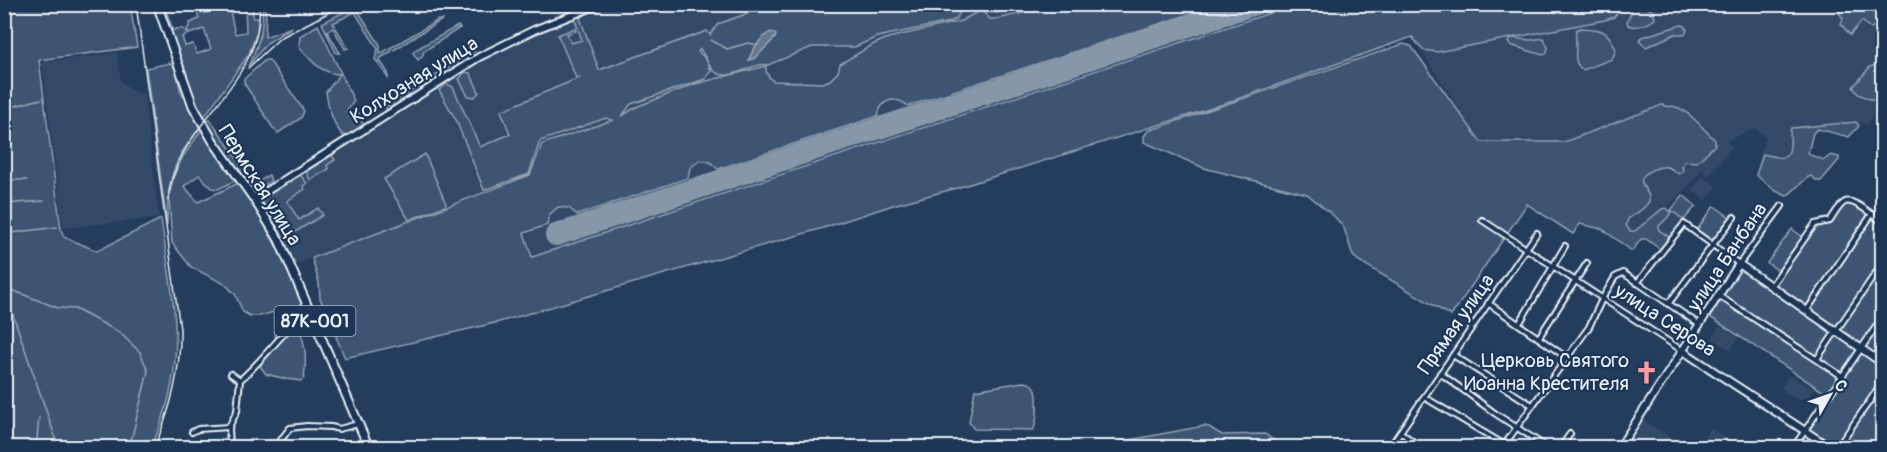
<svg xmlns="http://www.w3.org/2000/svg" width="1887" height="452" viewBox="0 0 1887 452" font-family="Pangolin,sans-serif">
<style>
.built{fill:#334a68}
.green{fill:#3e5472;stroke:#93a2b5;stroke-width:1.5}
.water{fill:#657890;stroke:#99a8ba;stroke-width:1.5}
.lines{fill:none;stroke-linecap:round;stroke-linejoin:round}
.stream{stroke:#99a8ba;stroke-width:1.5}
.runway{stroke:#8697aa;stroke-width:22}
.street-casing{stroke:#e8f1f8;stroke-width:8}
.secondary-casing{stroke:#e8f1f8;stroke-width:10}
.primary-casing{stroke:#e8f1f8;stroke-width:11}
.street{stroke:#1d3557;stroke-width:4}
.secondary{stroke:#1d3557;stroke-width:6}
.primary{stroke:#1d3557;stroke-width:7}
.rail{stroke:#e8f1f8;stroke-width:1.5}
.labels{text-anchor:middle;dominant-baseline:central;stroke-width:4.5;stroke-linejoin:round;paint-order:stroke}
.shield{fill:#1d3557;stroke:#abb9c8;stroke-width:1.5}
.shield-label{font-size:18px;font-weight:bold;fill:#e8f1f8}
.street-label{font-size:20px;fill:#e8f1f8;stroke:#1d3557}
.poi-label{font-size:20px;fill:#e8f1f8;stroke:#1d3557;text-anchor:end}
</style>
<rect width="100%" height="100%" fill="#253d5d"/>
<filter id="ink" filterUnits="userSpaceOnUse"><feTurbulence type="fractalNoise" baseFrequency=".0167" numOctaves="2"/><feDisplacementMap in="SourceGraphic" scale="12" xChannelSelector="R" yChannelSelector="G"/><feConvolveMatrix kernelMatrix="1 2 1 2 8 2 1 2 1" color-interpolation-filters="sRGB"/></filter>
<g filter="url(#ink)">
<g class="built">
<path d="M605,5H1882V112L1879,111L1866,125L1863,123L1833,130L1793,132L1792,146L1784,160L1759,154L1766,138L1755,128L1727,141L1732,147L1709,176L1700,169V173L1691,183L1633,243L1493,160L1412,37L1209,109L957,188L893,205L823,228L499,322L345,358L320,298L319,283L312,258L294,265L264,210L261,200L262,197L479,59L505,46Z"/>
<path d="M117,53L121,82L138,94L144,93L159,218L63,228L42,62Z"/>
<path d="M1703,176L1717,187L1706,201L1692,190Z"/>
<path d="M1671,210L1684,220L1670,238L1657,228Z"/>
<path d="M1719,327H1722L1738,338L1731,350L1712,339Z"/>
<path d="M1792,376L1814,390L1805,401H1801L1786,393L1782,388L1788,377Z"/>
<path d="M1643,420L1685,447H1686H1625Z"/>
<path d="M1710,428L1733,443L1730,447H1698Z"/>
</g>
<g class="green">
<path d="M4,5H130L137,47L39,60L61,229L64,237L97,251L161,219C173,306 191,363 151,447H5Z"/>
<path d="M159,5H164L173,30C181,28 183,27 188,34L182,37L185,46L193,44L197,54L211,49L204,29L189,34L187,29L190,25V23L199,19L196,9L202,8L204,13L229,7L235,34L246,32L245,5H253V18H258L257,32L249,54L204,117H202L187,87L189,84Z"/>
<path d="M262,5L266,12L265,37L292,27L267,43L248,66C258,47 265,27 262,5Z"/>
<path d="M746,5H964L956,19L950,22L877,37L855,47H812L768,65C752,61 728,85 713,70C708,64 704,55 700,49L698,52C704,56 709,63 711,71L705,79L631,104L622,116L636,107L695,84L766,66C765,73 768,77 773,81L823,83L830,80L838,72L840,64L874,44L888,38L961,21L979,11H982L990,19H997L1058,5H1217L908,106C896,96 881,98 878,116L718,169L710,162L700,160L690,168L688,178L577,215L569,208L558,207L549,215L547,225L524,233L532,257L1294,5H1624L1614,17L1605,20L1437,52L1423,50L1412,37L1209,109L957,188L893,205L823,228L499,322L345,358L320,298L319,283L312,258L530,175L542,144L613,120L606,118L540,141L529,174L484,190L456,120L439,90L447,84L453,87L480,147L510,134L501,111L581,77L576,78L558,35L575,28L576,31L567,34L571,43L582,40L575,20L576,17L585,15L580,18L599,70L707,31L710,35L718,24L749,13Z"/>
<path d="M983,5H1030L997,13L990,12Z"/>
<path d="M1637,5H1642L1653,11L1655,19C1649,24 1636,29 1628,25L1627,21L1634,6Z"/>
<path d="M1839,5H1882V16L1871,29L1862,21L1850,35L1841,24L1843,18L1836,9Z"/>
<path d="M352,8L357,9L380,45V54L438,20H442L379,59L388,73V78L375,59L378,49L355,12L333,23L348,48L345,49L333,28L327,31L340,53H336L322,23Z"/>
<path d="M318,25L354,101L347,111L350,113H359L363,124V128L347,138C334,131 328,106 326,92L340,74C321,74 311,60 299,47L300,36Z"/>
<path d="M1681,25L1685,26L1687,30L1685,34H1675L1646,47L1639,40L1642,37Z"/>
<path d="M458,26L460,28L458,29L424,51L422,57L418,60L413,53L415,50Z"/>
<path d="M1580,28C1601,29 1608,29 1616,50L1612,59L1583,70C1573,63 1576,56 1576,46C1576,40 1575,36 1576,30Z"/>
<path d="M1512,38L1530,40L1544,38L1548,48L1546,54L1543,55L1510,45L1508,42Z"/>
<path d="M1403,44L1411,46L1481,142H1564L1662,105C1668,108 1671,105 1676,107C1691,112 1704,130 1715,140V145L1697,162L1685,161L1682,166L1683,171L1679,174C1676,172 1671,168 1667,167C1660,166 1644,171 1642,179C1640,187 1651,192 1649,201C1646,209 1634,214 1628,219L1626,225L1630,231H1635L1662,209L1666,208L1671,212L1668,217L1659,226V230L1669,237L1660,249L1646,239H1641L1632,251L1602,229L1580,224L1573,234L1527,204L1451,316L1359,261L1353,256L1344,228L1335,217L1307,194L1204,168L1144,142V136L1148,131Z"/>
<path d="M471,45L475,51L472,53V58L396,107L394,105L387,110L385,107L470,54L467,49Z"/>
<path d="M1882,48V104L1858,94L1853,87L1870,67L1880,63L1875,58Z"/>
<path d="M265,60H269L304,111L301,118L278,133L273,128L244,83V79Z"/>
<path d="M170,63C179,69 177,79 180,88C181,96 186,98 189,104C194,111 197,119 200,126C195,136 187,144 181,154C168,177 168,199 167,225L146,68Z"/>
<path d="M465,72L470,73L479,92L475,97L468,96L459,79Z"/>
<path d="M210,119L253,182L257,183L269,175L271,181L255,191L251,189L206,125V123Z"/>
<path d="M1856,122L1859,126L1849,137L1818,129L1813,133L1808,152L1810,155L1824,160L1831,155L1839,157V160L1821,181H1817L1811,176L1807,178L1787,196L1776,191L1756,175L1763,154C1768,155 1780,159 1784,157C1794,153 1788,135 1791,128Z"/>
<path d="M202,129L237,180L218,189L212,188L199,175L184,186L198,202L239,183C268,226 285,263 306,310L300,314L291,307L260,316H250L243,312L235,294L225,284L191,267L172,243L169,198L173,178L182,158Z"/>
<path d="M425,154L446,204L445,206L409,220L384,179Z"/>
<path d="M332,155L335,160L327,165L329,169L310,180L306,171Z"/>
<path d="M300,175L307,183L303,186L305,189L287,201L299,220L318,208L323,215L284,239L262,201L268,194Z"/>
<path d="M1683,195L1696,206L1684,220L1671,210Z"/>
<path d="M1848,203L1853,204L1882,225V360L1773,285L1815,226L1831,223L1844,205Z"/>
<path d="M1714,206L1730,217L1711,242L1696,231Z"/>
<path d="M1792,229L1804,238L1779,271L1767,263Z"/>
<path d="M1741,268L1882,366V445L1881,447H1835L1807,430L1830,396L1710,317Z"/>
<path d="M288,317C307,331 307,357 304,378L301,381L286,379L266,374L260,366L277,345C273,333 275,322 288,317Z"/>
<path d="M1023,382L1029,383C1032,385 1035,387 1036,390C1038,399 1038,423 1033,430L974,429L969,422L975,390Z"/>
<path d="M1204,426L1209,427L1222,435L1265,434L1283,447H1113L1119,442Z"/>
</g>
<path class="water" d="M772,32L776,35L775,38L755,58L749,60C751,51 763,34 772,32Z"/>
<g class="lines">
<g class="stream">
<path d="M711,40L727,49L748,43L758,45"/>
<path d="M4,109L41,99"/>
<path d="M4,180H27"/>
<path d="M4,204L44,201"/>
<path d="M4,234L57,227"/>
<path d="M4,287L58,308L75,309L119,332L140,352L148,371L132,437L126,448"/>
<path d="M9,289L11,309L59,448"/>
<path d="M36,448L39,418"/>
</g>
<path class="runway" d="M556,235L1255,4"/>
<defs>
<g id="street">
<path d="M1482,220L1683,351"/>
<path d="M1637,283L1684,224L1739,264L1782,206"/>
<path d="M1771,286L1815,224L1830,221C1834,215 1839,205 1845,202C1854,198 1875,217 1882,222"/>
<path d="M1719,296L1842,376"/>
<path d="M1488,303L1566,357"/>
<path d="M1668,304L1734,217"/>
<path d="M1807,310L1872,214"/>
<path d="M1519,324L1565,246"/>
<path d="M1539,337L1587,263"/>
<path d="M1453,355L1532,405"/>
<path d="M1817,359L1882,264"/>
<path d="M1440,373L1496,414L1548,448"/>
<path d="M240,380C265,359 283,329 310,311"/>
<path d="M1424,397L1503,444"/>
<path d="M192,432L198,429L229,427"/>
<path d="M1400,432L1422,448"/>
<path d="M266,447L277,445L290,428L307,426L331,427L339,429L358,424"/>
<path d="M230,448L229,427L237,411L240,380L231,374"/>
<path d="M1389,448L1537,233"/>
<path d="M1502,448L1589,327L1602,299L1615,277L1623,273L1700,325"/>
<path d="M1560,448L1570,434"/>
<path d="M1793,448L1882,318"/>
<path d="M1837,448L1882,383"/>
</g>
<g id="secondary">
<path d="M254,199L479,57L534,30L600,4"/>
<path d="M1683,351L1831,448"/>
<path d="M1619,448L1739,264L1882,363"/>
</g>
<path id="primary" d="M157,4L193,106L213,141L254,199L279,240L369,448"/>
</defs>
<use href="#street" class="street-casing"/>
<use href="#secondary" class="secondary-casing"/>
<use href="#primary" class="primary-casing"/>
<use href="#street" class="street"/>
<use href="#secondary" class="secondary"/>
<use href="#primary" class="primary"/>
<g class="rail">
<path d="M136,4L180,329C181,371 171,410 154,448"/>
<path d="M248,68L280,38L345,4"/>
<path d="M168,201C173,125 266,83 259,4"/>
</g>
</g>
</g>
<defs>
<symbol id="church-bare" viewBox="-9 -9 18 18"><path d="M-1.2-6h2.4v3.5h3.3v2.4h-3.3V6h-2.4V-.1h-3.3v-2.4h3.3Z" fill="#ff9aa2" stroke="#1d3557" stroke-width="2.5" paint-order="stroke"/></symbol>
</defs>
<g fill-rule="evenodd">
<use href="#church-bare" x="1630" y="356" width="33" height="33"/>
</g>
<g class="labels">
<rect class="shield" x="274.5" y="306" width="81" height="30" rx="4.5"/>
<g class="shield-label">
<text x="315" y="321">87К-001</text>
</g>
<g class="street-label">
<text transform="translate(414 80) rotate(-32)">Колхозная улица</text>
<text transform="translate(260 185) rotate(58)">Пермская улица</text>
<text transform="translate(1727 257) rotate(-56)">улица Банбана</text>
<text transform="translate(1665 320) rotate(33)">улица Серова</text>
<text transform="translate(1456 324) rotate(-55)">Прямая улица</text>
</g>
<g class="poi-label">
<text x="1629" y="360">Церковь Святого<tspan x="1629" dy="23">Иоанна Крестителя</tspan></text>
</g>
</g>
<rect width="1887" height="452" fill="none" stroke="#1d3557" stroke-width="24"/>
<rect x="12" y="12" width="1863" height="428" fill="none" stroke="#e8f1f8" stroke-width="2" filter="url(#ink)"/>
<g transform="translate(1830 395) rotate(50)" stroke="#1d3557" stroke-width="4.5" paint-order="stroke">
<path d="M0-4.5L10 22L0 15L-10 22Z" fill="#e8f1f8"/>
<text y="-9" font-size="16" font-weight="bold" text-anchor="middle" fill="#e8f1f8">С</text>
</g>
</svg>
